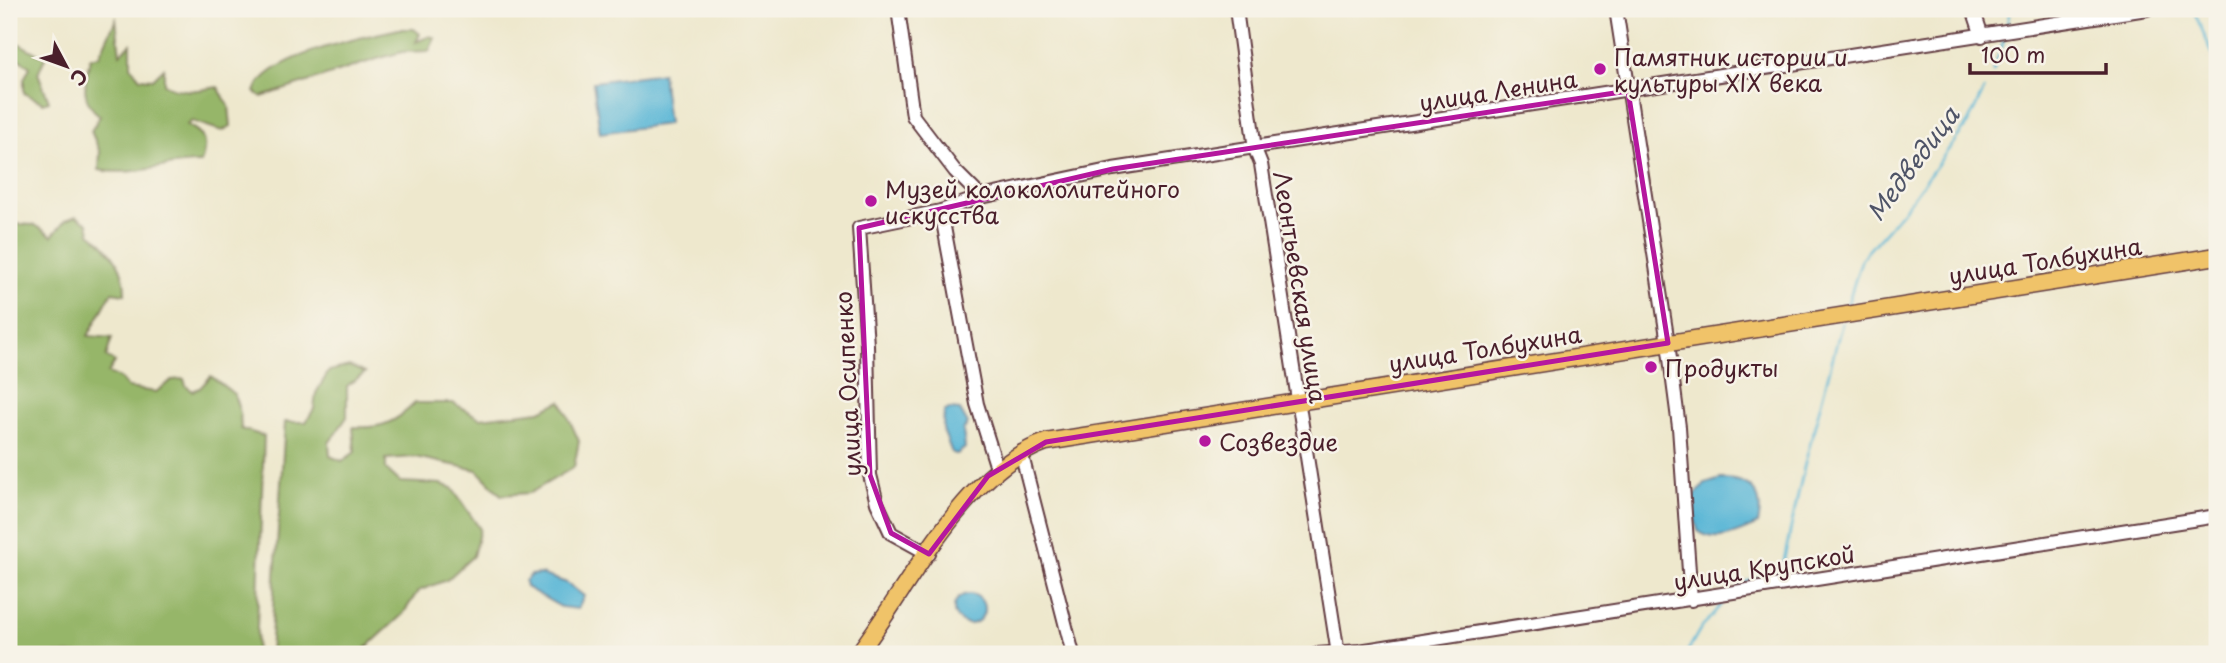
<svg xmlns="http://www.w3.org/2000/svg" width="2226" height="663" viewBox="0 0 2226 663" font-family="'Playpen Sans',sans-serif">
<style>
.forest{fill:#96b669;stroke:#706a4a;stroke-width:2}
.water{fill:#58b6d6;stroke:#516a80;stroke-width:2}
.lines{fill:none;stroke-linecap:round;stroke-linejoin:round}
.stream{stroke:#58b6d6;stroke-width:2.5}
.minor-casing{stroke:#633d43;stroke-width:16}
.major-casing{stroke:#633d43;stroke-width:19}
.minor{stroke:#fff;stroke-width:12}
.major{stroke:#f0c369;stroke-width:16}
.marked{fill:none;stroke:#b5179e;stroke-width:5;stroke-linejoin:round}
.poi-dot{fill:#b5179e;stroke:#f7f3e8;stroke-width:2.5}
.labels{text-anchor:middle;dominant-baseline:central;stroke-width:5;stroke-linejoin:round;paint-order:stroke}
.poi-label{font-size:23px;fill:#4a1f2b;stroke:#f7f3e8;text-anchor:start}
.street-label{font-size:23px;fill:#4a1f2b;stroke:#f7f3e8}
.water-label{font-size:24px;font-style:italic;fill:#4f5467;stroke:#f7f3e8}
</style>
<rect width="100%" height="100%" fill="#f7f3e8"/>
<filter id="ink" filterUnits="userSpaceOnUse"><feTurbulence type="fractalNoise" baseFrequency=".0143" numOctaves="2"/><feDisplacementMap in="SourceGraphic" scale="14" xChannelSelector="R" yChannelSelector="G"/><feConvolveMatrix kernelMatrix="1 2 1 2 8 2 1 2 1" color-interpolation-filters="sRGB"/></filter>
<filter id="wash" filterUnits="userSpaceOnUse"><feTurbulence type="fractalNoise" baseFrequency=".00686" numOctaves="4" result="noise"/><feDisplacementMap in="SourceGraphic" scale="28" xChannelSelector="R" yChannelSelector="G"/><feGaussianBlur stdDeviation="1.57" result="paint"/><feColorMatrix in="noise" values="0 0 0 0 0 0 0 0 0 0 0 0 0 0 0 0 0 1.4 0 .05"/><feComposite in="paint" operator="in"/></filter>
<g filter="url(#wash)">
<rect width="100%" height="100%" fill="#eee8cd"/>
<g class="forest">
<path d="M116,19L120,54L131,44V67L140,78L153,79L164,68V84C181,94 200,90 218,87L229,106L231,126L222,131L192,121L187,125C206,133 207,145 201,163C166,162 135,177 99,170L100,152L91,131L100,116C79,100 85,82 90,58L99,56Z"/>
<path d="M399,29H414L420,34L416,42L430,36L435,38L429,51L402,52L377,59L262,97L255,92C264,56 366,36 399,29Z"/>
<path d="M9,38L45,58L38,73L49,101L43,103L24,93V79L30,67L13,55L9,57Z"/>
<path d="M76,216L88,223L90,233C110,248 126,268 125,294L112,292L88,336L112,338L106,357L115,362L108,373L120,378L128,388L156,392L172,380L184,379L186,386L193,391L200,388L211,376L234,394L240,413L241,429L264,436L256,654H9V224L35,225L52,236L66,220Z"/>
<path d="M349,366L365,373L347,386V417L329,443L330,456L342,461L355,452L353,427C381,429 395,423 415,403H453L480,418L540,411L561,401L579,441L574,467L530,493L501,495L477,470L415,457L386,459V469L400,482L441,484L452,488L480,529L473,556L447,580L418,591L403,614L365,649L368,654H270L285,422H306L314,409L316,393L329,371Z"/>
</g>
<g class="water">
<path d="M662,73L668,124L600,133L593,82Z"/>
<path d="M949,409L960,410L968,424L963,430L965,448L957,454L952,453L943,430L944,412Z"/>
<path d="M1721,479C1751,479 1765,493 1758,524C1739,532 1717,545 1698,531L1692,510L1693,497L1705,484Z"/>
<path d="M540,574L567,583L584,596L578,609L561,607L526,587L525,581L531,575Z"/>
<circle cx="969" cy="609" r="15"/>
</g>
<g class="lines">
<g class="stream">
<path d="M2193,9L2217,64"/>
<path d="M2007,25L2010,9"/>
<path d="M1993,72L2004,40"/>
<path d="M1847,306L1862,258L1903,211L1968,123L1984,90"/>
<path d="M1737,586C1751,577 1768,579 1782,569L1804,467L1842,323"/>
<path d="M1686,654L1699,631L1724,601"/>
</g>
</g>
</g>
<g filter="url(#ink)">
<g class="lines">
<defs>
<g id="minor">
<path d="M898,9L913,116L955,171L981,197"/>
<path d="M1236,9L1255,149L1261,164L1338,654"/>
<path d="M1616,9L1668,343L1679,427L1691,600"/>
<path d="M1973,9L1982,36"/>
<path d="M941,211L977,404L997,468"/>
<path d="M1021,452L1073,654"/>
<path d="M929,554L891,533L877,503L870,475L867,345L859,228L941,211L981,197L1113,169L2147,9"/>
<path d="M1317,654L1359,651L2217,516"/>
</g>
<path id="major" d="M858,654C910,586 963,471 1046,442L2217,256"/>
</defs>
<use href="#minor" class="minor-casing"/>
<use href="#major" class="major-casing"/>
<use href="#minor" class="minor"/>
<use href="#major" class="major"/>
</g>
</g>
<path class="marked" d="M1628,91L1668,343L1046,442L988,476L929,554L891,533L870,475L859,228L1113,169Z"/>
<g class="poi-dot">
<circle cx="1600" cy="69" r="7"/>
<circle cx="871" cy="201" r="7"/>
<circle cx="1651" cy="367" r="7"/>
<circle cx="1205" cy="441" r="7"/>
</g>
<g class="labels">
<g class="poi-label">
<text x="1614" y="56">Памятник истории и<tspan x="1614" dy="26">культуры XIX века</tspan></text>
<text x="885" y="188">Музей колокололитейного<tspan x="885" dy="26">искусства</tspan></text>
<text x="1665" y="367">Продукты</text>
<text x="1219" y="441">Созвездие</text>
</g>
<g class="street-label">
<text transform="translate(1498 90) rotate(-9)">улица Ленина</text>
<text transform="translate(2045 260) rotate(-9)">улица Толбухина</text>
<text transform="translate(1301 287) rotate(81)">Леонтьевская улица</text>
<text transform="translate(1485 348) rotate(-9)">улица Толбухина</text>
<text transform="translate(847 384) rotate(-93)">улица Осипенко</text>
<text transform="translate(1764 567) rotate(-9)">улица Крупской</text>
</g>
<g class="water-label">
<text transform="translate(1912 163) rotate(-53)">Медведица</text>
</g>
</g>
<rect width="2226" height="663" fill="none" stroke="#f7f3e8" stroke-width="35"/>
<g transform="translate(66 66) rotate(131)" stroke="#f7f3e8" stroke-width="5" paint-order="stroke">
<path d="M0-5L12 26L0 18L-12 26Z" fill="#4a1f2b"/>
<text y="-10" font-size="19" font-weight="bold" text-anchor="middle" fill="#4a1f2b">С</text>
</g>
<path d="M1970 63v10h136v-10" fill="none" stroke="#4a1f2b" stroke-width="3.5"/>
<text x="1981" y="63" font-size="21" fill="#4a1f2b" stroke="#f7f3e8" stroke-width="5" paint-order="stroke">100 m</text>
</svg>
